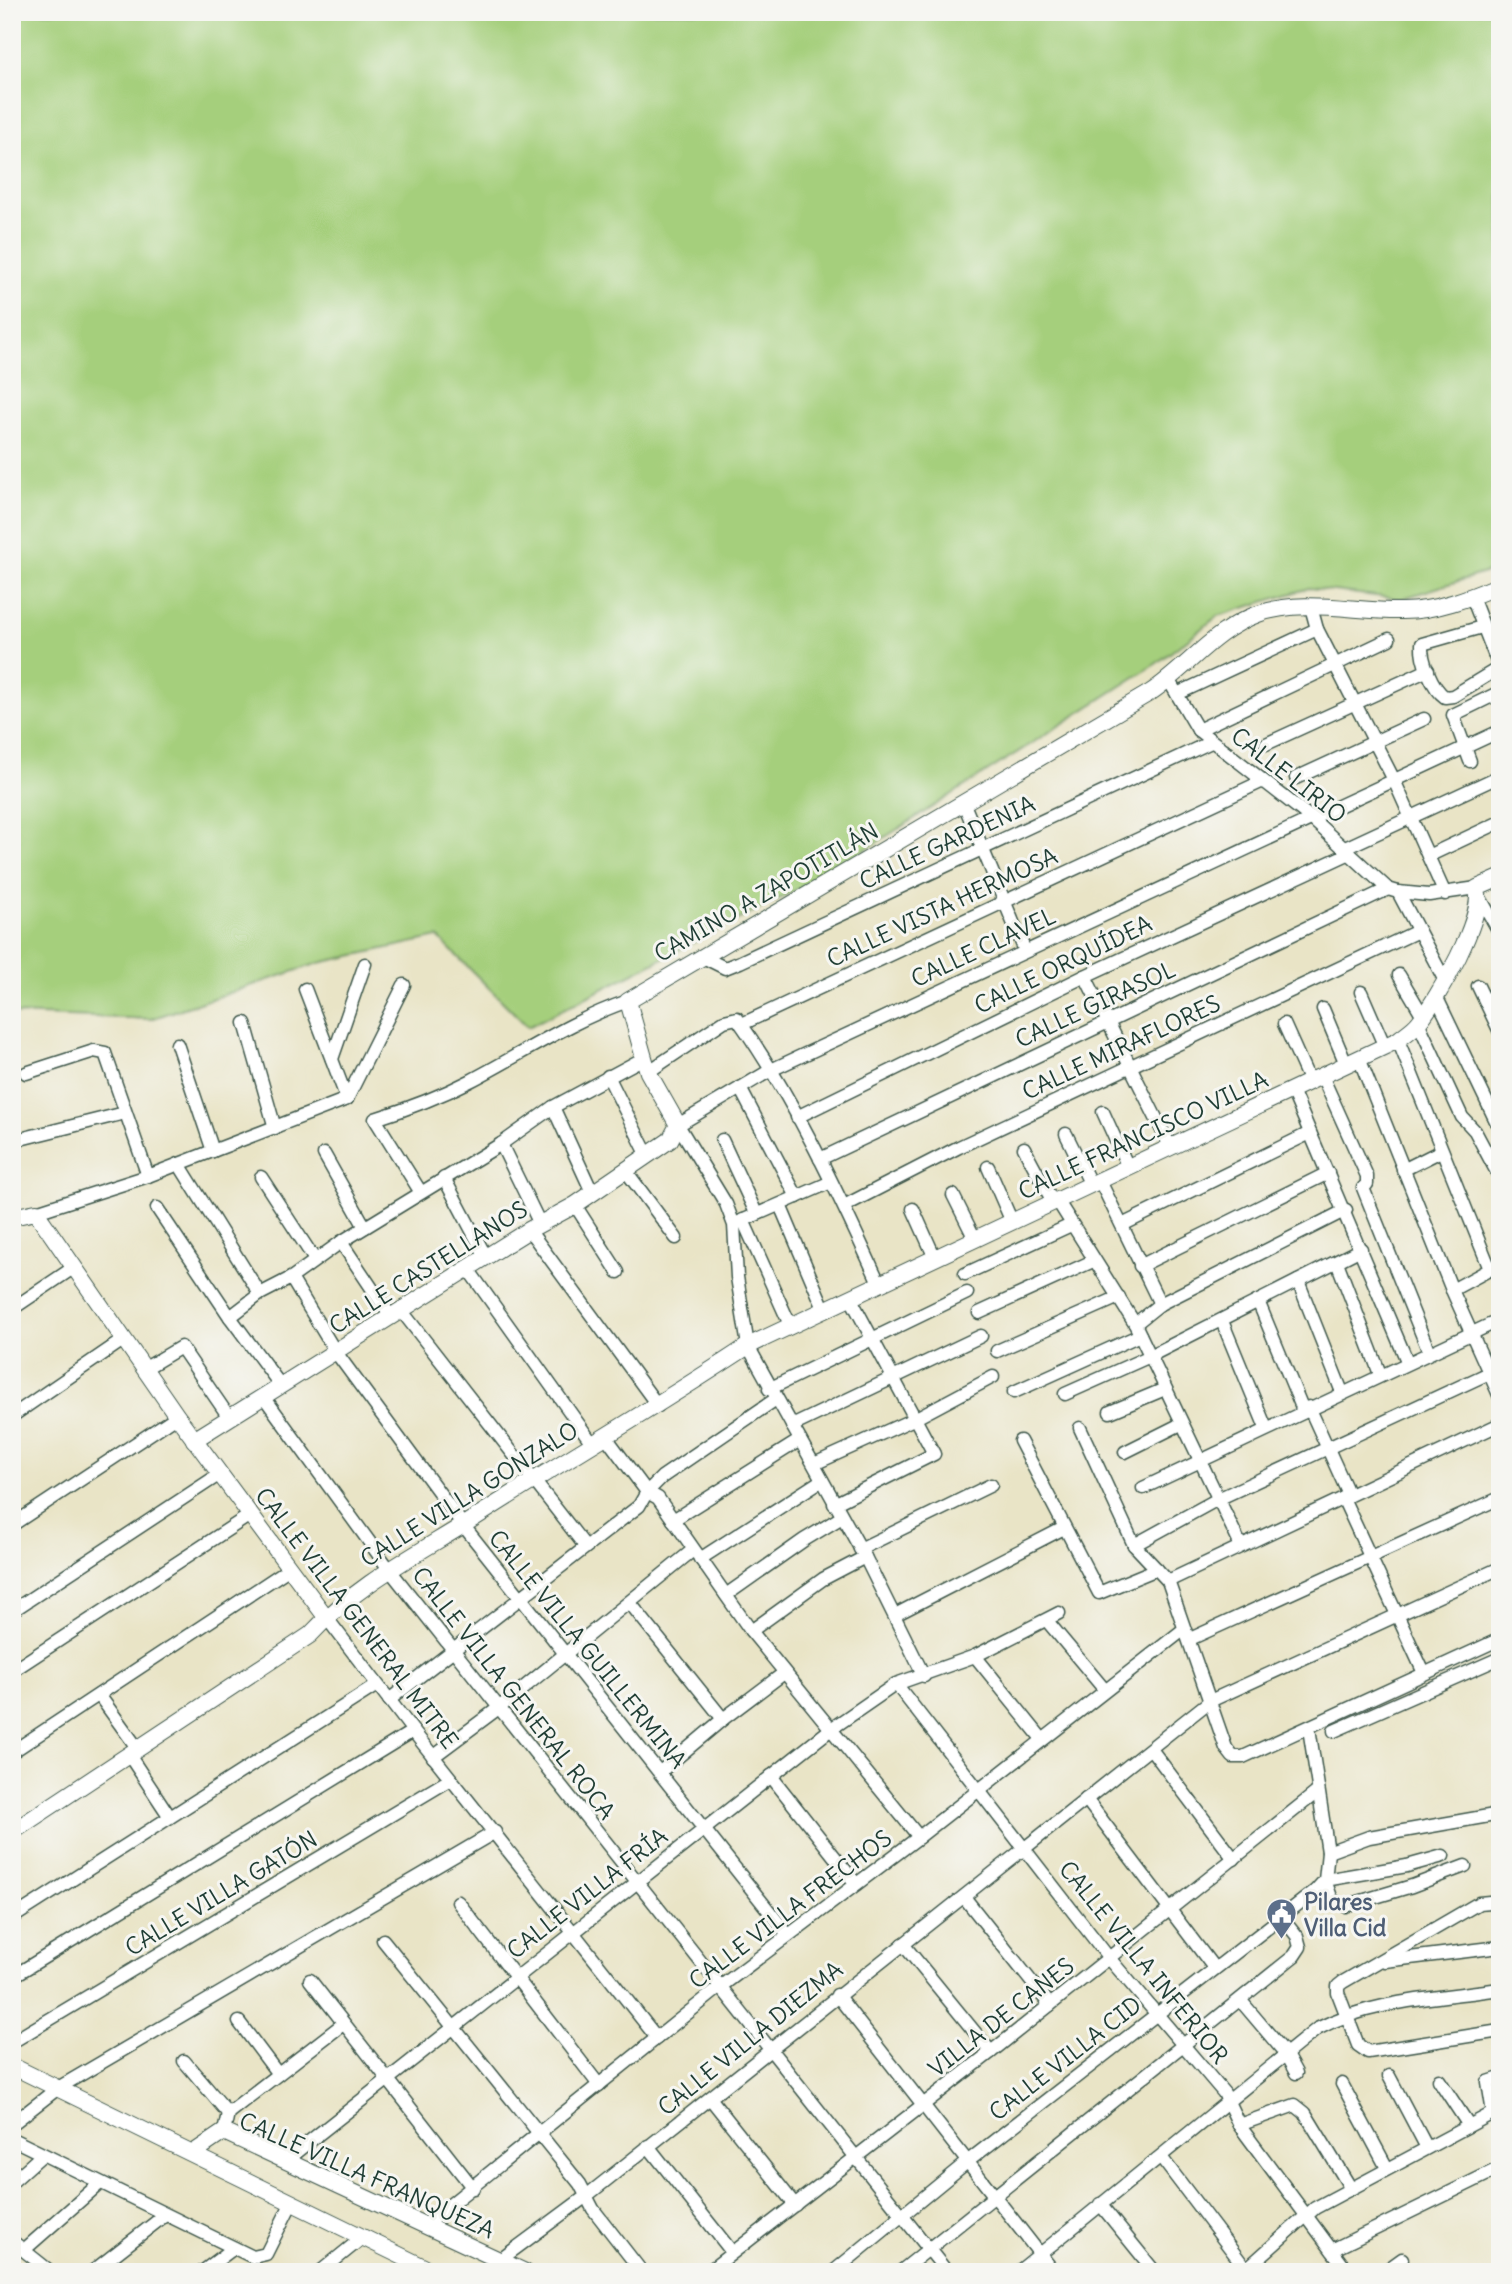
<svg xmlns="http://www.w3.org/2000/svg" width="1512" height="2284" viewBox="0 0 1512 2284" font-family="Delius,sans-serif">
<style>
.green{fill:#a5cf7b;stroke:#628658;stroke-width:2}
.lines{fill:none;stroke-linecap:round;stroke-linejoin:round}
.street-casing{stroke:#3d564a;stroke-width:15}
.secondary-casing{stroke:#3d564a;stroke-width:18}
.street{stroke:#fff;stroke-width:12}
.secondary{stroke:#fff;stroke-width:16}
.labels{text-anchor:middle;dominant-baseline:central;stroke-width:6;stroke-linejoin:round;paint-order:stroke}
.street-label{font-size:23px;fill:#1f3d34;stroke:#f6f6f2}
.service-label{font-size:23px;font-weight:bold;fill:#4e5e75;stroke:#f6f6f2;text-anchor:start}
</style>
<rect width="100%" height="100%" fill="#f6f6f2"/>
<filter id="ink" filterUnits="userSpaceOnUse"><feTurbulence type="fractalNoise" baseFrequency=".0143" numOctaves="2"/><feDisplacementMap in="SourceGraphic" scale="14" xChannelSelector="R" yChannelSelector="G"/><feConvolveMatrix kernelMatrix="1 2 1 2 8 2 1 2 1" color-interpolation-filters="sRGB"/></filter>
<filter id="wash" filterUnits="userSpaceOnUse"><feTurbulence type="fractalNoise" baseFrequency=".00686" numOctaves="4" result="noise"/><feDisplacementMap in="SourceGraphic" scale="28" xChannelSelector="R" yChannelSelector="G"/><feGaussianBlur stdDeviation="1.57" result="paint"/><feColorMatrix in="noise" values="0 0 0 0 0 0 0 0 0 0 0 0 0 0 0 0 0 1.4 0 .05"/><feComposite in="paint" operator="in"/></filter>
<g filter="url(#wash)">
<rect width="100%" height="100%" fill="#e9e4c6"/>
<path class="green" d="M12,12H1500V568L1401,599L1309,588L1218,616L1157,663L826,875L528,1027L438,937L319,963L151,1019L12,1014Z"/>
</g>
<g filter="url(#ink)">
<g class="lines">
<defs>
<g id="street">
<path d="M1472,597L1500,669"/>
<path d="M1311,607L1317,629L1394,780L1445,894"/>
<path d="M1482,627L1422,644C1421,660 1432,688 1445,697L1453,696L1499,668"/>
<path d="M1168,679L1198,730L1311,818L1388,889L1398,892L1444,979"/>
<path d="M1177,694L1317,629"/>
<path d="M1198,730L1389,639"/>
<path d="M1266,744L1428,670"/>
<path d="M1470,761L1453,715L1500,692"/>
<path d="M1296,778L1424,719"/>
<path d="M964,804L1025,951"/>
<path d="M1345,848L1500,776"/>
<path d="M1428,856L1500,822"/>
<path d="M1398,892L1429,895L1477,888"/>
<path d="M1479,896L1500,933"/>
<path d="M701,956L725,968L740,962L1211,742"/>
<path d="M1399,975L1423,1016"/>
<path d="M1085,976L1170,1146"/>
<path d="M1478,986L1500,1032"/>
<path d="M305,989L347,1099"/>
<path d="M1361,992L1385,1047"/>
<path d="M1436,996L1496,1121"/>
<path d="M1323,1009L1346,1064"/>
<path d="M245,1023L275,1128"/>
<path d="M742,1024L1263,781"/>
<path d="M1284,1024L1310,1082"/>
<path d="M1419,1024L1462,1117L1475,1131L1500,1178"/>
<path d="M1398,1040L1490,1269"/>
<path d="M177,1044L213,1151"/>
<path d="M1359,1058L1452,1290L1500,1397"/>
<path d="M332,1059L365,964"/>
<path d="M648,1072L724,1021L737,1018C795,1100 838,1193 880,1285"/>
<path d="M26,1073L94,1051L105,1053L148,1176"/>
<path d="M608,1076L648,1156"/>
<path d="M1322,1076L1367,1176V1184L1363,1188L1429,1352"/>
<path d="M740,1088L797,1197"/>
<path d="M1292,1090L1407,1361"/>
<path d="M347,1099L404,985"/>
<path d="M553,1107L592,1192"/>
<path d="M1103,1112L1128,1167"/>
<path d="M797,1117L1085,976L1350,853"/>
<path d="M1066,1134L1091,1185"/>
<path d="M722,1140L756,1213"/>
<path d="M12,1141L125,1113"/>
<path d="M501,1144L540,1224"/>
<path d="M1024,1148L1053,1202"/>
<path d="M324,1154L365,1227"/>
<path d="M820,1159L1388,889"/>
<path d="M179,1164L260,1294"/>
<path d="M988,1167L1012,1222"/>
<path d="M1403,1170L1441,1151"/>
<path d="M626,1171L676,1238"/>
<path d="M261,1177L315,1260"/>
<path d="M444,1178L486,1257"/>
<path d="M1100,1181L1160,1304"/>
<path d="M420,1191L375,1119C407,1109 439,1097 470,1081C522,1054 572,1020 628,1001"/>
<path d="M953,1195L975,1239"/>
<path d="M1057,1200L1135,1324L1240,1544"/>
<path d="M575,1205L618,1272"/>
<path d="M780,1205L825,1311"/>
<path d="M844,1206L959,1147L1418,931"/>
<path d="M157,1208L230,1317L281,1386"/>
<path d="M913,1209L935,1258"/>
<path d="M36,1212L148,1176L347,1099"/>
<path d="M743,1220L791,1327"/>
<path d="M737,1223L831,1182"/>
<path d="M1122,1225L1310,1133"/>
<path d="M529,1230L658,1406"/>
<path d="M341,1242L391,1317"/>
<path d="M1337,1262L1380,1374"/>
<path d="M1140,1266L1328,1173"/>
<path d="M468,1269L592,1443"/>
<path d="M965,1274L1071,1225"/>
<path d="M291,1278L335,1351L463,1525L788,1935"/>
<path d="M1298,1281L1342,1392"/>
<path d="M1452,1290L1500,1264"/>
<path d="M1258,1301L1303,1410"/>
<path d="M12,1309L73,1268"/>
<path d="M401,1310L585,1546"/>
<path d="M979,1313L1093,1261"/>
<path d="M230,1317L260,1294L291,1278L341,1242L501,1144L553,1107L644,1058"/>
<path d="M1222,1321L1266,1428"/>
<path d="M1135,1324L1160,1304L1346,1210"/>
<path d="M997,1351L1119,1297"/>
<path d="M144,1369L181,1347L229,1417"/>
<path d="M769,1389L967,1293"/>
<path d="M1014,1392L1140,1335"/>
<path d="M1065,1394L1148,1357L1361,1249"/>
<path d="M264,1397L389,1569L947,2272"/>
<path d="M1309,1407L1349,1495"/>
<path d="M1110,1412L1165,1389"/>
<path d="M12,1416L123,1340"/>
<path d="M792,1426L981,1336"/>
<path d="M1080,1428L1134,1545L1168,1581L1226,1748L1233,1757H1243L1500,1639"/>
<path d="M606,1437L647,1492L658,1498L751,1631L919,1837"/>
<path d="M1020,1441L1099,1593L1157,1569"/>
<path d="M1125,1452L1181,1424"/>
<path d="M814,1464L916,1418L993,1377"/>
<path d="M1143,1488L1500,1320"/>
<path d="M1343,1498L1424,1673"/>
<path d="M834,1504L934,1454L851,1299"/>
<path d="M673,1520L800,1440"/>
<path d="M12,1525L177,1416"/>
<path d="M1134,1545L1218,1499L1500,1368"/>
<path d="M860,1549L991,1485"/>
<path d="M700,1559L822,1480"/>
<path d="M1168,1581L1500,1424"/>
<path d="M726,1595L804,1540L842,1517"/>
<path d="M630,1603L723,1719"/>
<path d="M12,1611L220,1474"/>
<path d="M895,1615L1064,1528"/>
<path d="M326,1617L413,1731L657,2038"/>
<path d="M1048,1622L1104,1689"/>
<path d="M751,1631L823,1579L865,1557"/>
<path d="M1190,1639L1500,1498"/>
<path d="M975,1656L1042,1739"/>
<path d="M12,1671L250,1515"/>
<path d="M924,1676L865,1557L748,1346L737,1277L734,1225L726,1204L678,1125L771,1070L1500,731"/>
<path d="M896,1684L1109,1958L1224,2093L1239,2125L1348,2272"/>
<path d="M99,1695L138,1749"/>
<path d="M389,1700L639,1506L647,1492L662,1477L776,1399"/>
<path d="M1309,1728L1328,1852L1325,1880L1332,1900L1345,1906L1412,1886L1465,1866"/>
<path d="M1334,1731L1500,1658"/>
<path d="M1151,1749L1234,1859"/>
<path d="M12,1752L290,1568"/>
<path d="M129,1755L170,1817"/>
<path d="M433,1757L500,1707L693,1550"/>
<path d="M660,1772L723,1719L784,1673"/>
<path d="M771,1776L856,1884"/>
<path d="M1086,1799L1214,1968"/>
<path d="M1328,1852L1369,1837L1500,1814"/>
<path d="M964,1897L1050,2005"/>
<path d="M1500,1901L1479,1903L1343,1982L1338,1986V1993L1358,2045L1368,2052L1500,2031"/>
<path d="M458,1902L599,2085"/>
<path d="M12,1918L377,1685"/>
<path d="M383,1940L580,2184L593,2209L642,2272"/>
<path d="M903,1944L991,2052"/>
<path d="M1385,1961L1500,1947"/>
<path d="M12,1977L413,1731"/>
<path d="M310,1980L473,2188"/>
<path d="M837,1995L1054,2272"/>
<path d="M1241,2001L1285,2053L1296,2073"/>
<path d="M239,2022L278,2074"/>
<path d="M12,2042L451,1779"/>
<path d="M184,2061L228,2113"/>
<path d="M1389,2076L1426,2146"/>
<path d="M1439,2080L1468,2124"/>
<path d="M1342,2084L1387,2168"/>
<path d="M710,2098L795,2205"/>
<path d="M12,2124L58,2088L495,1832"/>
<path d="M1239,2125L1295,2105L1305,2113L1350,2187"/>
<path d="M224,2132L228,2113L343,2024"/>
<path d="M12,2139L253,2257L266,2254L291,2204"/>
<path d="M648,2146L732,2252"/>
<path d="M1161,2157L1246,2269"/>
<path d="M286,2160L831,1729L896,1684L975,1656L1059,1613"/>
<path d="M12,2182L42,2155"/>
<path d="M1100,2204L1155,2272"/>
<path d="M425,2225L720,1987L919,1837L1183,1630"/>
<path d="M12,2241L51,2272"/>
<path d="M24,2250L99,2184"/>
<path d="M1332,2250L1500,2168"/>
<path d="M500,2260L585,2197L1210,1701L1500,1568"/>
<path d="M92,2272L164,2216"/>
<path d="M202,2272L234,2248"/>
<path d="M320,2272L362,2238"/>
<path d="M708,2272L991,2052L1317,1792"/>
<path d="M833,2272L967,2162L1315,1891L1325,1880L1407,1866L1443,1856"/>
<path d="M900,2272L1294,1956L1300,1947L1297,1936L1281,1916"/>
<path d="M1018,2272L1317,2029C1372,2000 1439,1998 1500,1989"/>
<path d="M1243,2272L1315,2208L1493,2113L1488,2082L1500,2078"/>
<path d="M1384,2272L1402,2259"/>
</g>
<g id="secondary">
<path d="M12,1217L36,1212L177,1416L326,1617"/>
<path d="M194,1440L529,1230L575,1205L670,1140L678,1125L648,1072L628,1001L1151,692C1188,667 1214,630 1258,614C1303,598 1356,612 1402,611C1436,611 1469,598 1500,585"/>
<path d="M12,1832L310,1635C354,1587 410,1558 465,1524C559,1463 655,1408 748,1346L1398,1040C1405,1034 1414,1029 1419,1022C1438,998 1485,917 1477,888L1500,878"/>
<path d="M12,2066L434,2272"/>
<path d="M193,2153L224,2132L525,2272"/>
</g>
</defs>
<use href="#street" class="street-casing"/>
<use href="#secondary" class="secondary-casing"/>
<use href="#street" class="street"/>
<use href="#secondary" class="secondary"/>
</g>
</g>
<defs>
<symbol id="civic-pin" viewBox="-11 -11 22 30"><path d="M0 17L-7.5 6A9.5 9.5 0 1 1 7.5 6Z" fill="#5c6f8a" stroke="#f6f6f2"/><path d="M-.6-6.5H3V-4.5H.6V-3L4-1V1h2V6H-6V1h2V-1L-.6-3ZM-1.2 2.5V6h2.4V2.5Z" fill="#fff"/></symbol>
</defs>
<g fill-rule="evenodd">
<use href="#civic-pin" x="1264" y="1896" width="35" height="47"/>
</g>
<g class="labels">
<g class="street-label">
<text transform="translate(1289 775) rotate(38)">CALLE LIRIO</text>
<text transform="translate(947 842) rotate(-25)">CALLE GARDENIA</text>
<text transform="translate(766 892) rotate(-30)">CAMINO A ZAPOTITLÁN</text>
<text transform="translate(942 907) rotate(-25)">CALLE VISTA HERMOSA</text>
<text transform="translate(983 947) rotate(-25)">CALLE CLAVEL</text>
<text transform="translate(1063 964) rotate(-26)">CALLE ORQUÍDEA</text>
<text transform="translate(1095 1004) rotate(-25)">CALLE GIRASOL</text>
<text transform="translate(1121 1047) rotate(-25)">CALLE MIRAFLORES</text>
<text transform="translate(1143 1135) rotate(-25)">CALLE FRANCISCO VILLA</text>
<text transform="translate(428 1267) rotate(-32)">CALLE CASTELLANOS</text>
<text transform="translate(469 1494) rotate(-32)">CALLE VILLA GONZALO</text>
<text transform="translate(357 1618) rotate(53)">CALLE VILLA GENERAL MITRE</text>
<text transform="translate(588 1649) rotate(51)">CALLE VILLA GUILLERMINA</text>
<text transform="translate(514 1693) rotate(52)">CALLE VILLA GENERAL ROCA</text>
<text transform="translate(221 1893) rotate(-31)">CALLE VILLA GATÓN</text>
<text transform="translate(587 1893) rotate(-38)">CALLE VILLA FRÍA</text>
<text transform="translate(790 1909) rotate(-37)">CALLE VILLA FRECHOS</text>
<text transform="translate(1144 1962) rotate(51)">CALLE VILLA INFERIOR</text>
<text transform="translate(1001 2017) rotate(-38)">VILLA DE CANES</text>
<text transform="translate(750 2038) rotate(-39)">CALLE VILLA DIEZMA</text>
<text transform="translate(1065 2058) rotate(-38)">CALLE VILLA CID</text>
<text transform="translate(367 2175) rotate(24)">CALLE VILLA FRANQUEZA</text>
</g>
<g class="service-label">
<text x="1304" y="1901">Pilares<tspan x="1304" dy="26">Villa Cid</tspan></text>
</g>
</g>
<rect width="1512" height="2284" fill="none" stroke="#f6f6f2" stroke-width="42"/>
</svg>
